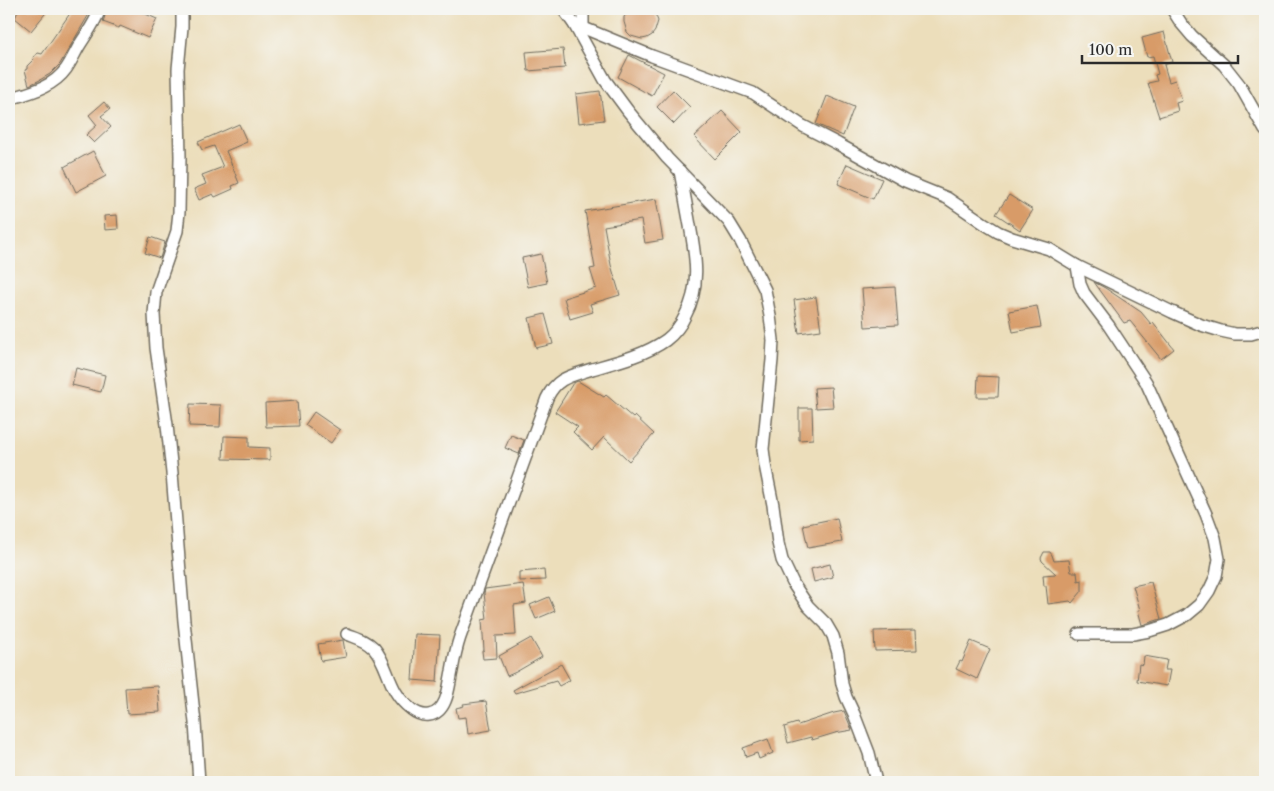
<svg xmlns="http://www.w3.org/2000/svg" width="1274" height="791" viewBox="0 0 1274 791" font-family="'Libre Caslon Text',serif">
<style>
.building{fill:#d89b67}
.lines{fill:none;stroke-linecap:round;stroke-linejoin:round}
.street-casing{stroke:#6f6a5d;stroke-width:14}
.street{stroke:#fff;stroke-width:11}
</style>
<rect width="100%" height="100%" fill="#f6f6f2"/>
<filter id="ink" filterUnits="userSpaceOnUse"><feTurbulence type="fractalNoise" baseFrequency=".02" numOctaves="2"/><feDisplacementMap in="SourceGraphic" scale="10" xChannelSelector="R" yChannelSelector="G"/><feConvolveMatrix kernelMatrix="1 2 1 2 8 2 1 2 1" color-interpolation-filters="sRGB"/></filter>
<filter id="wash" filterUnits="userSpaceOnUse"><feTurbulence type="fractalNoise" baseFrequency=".0096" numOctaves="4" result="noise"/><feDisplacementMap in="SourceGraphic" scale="20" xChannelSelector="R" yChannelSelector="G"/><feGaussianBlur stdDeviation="1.12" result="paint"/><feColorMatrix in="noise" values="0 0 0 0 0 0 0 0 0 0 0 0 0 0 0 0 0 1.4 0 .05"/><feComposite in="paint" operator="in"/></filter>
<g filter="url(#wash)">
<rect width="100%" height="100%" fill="#ecdebb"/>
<g id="blocks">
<g class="building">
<path d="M19,9H49L31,31L15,18Z"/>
<path d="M73,9H92L60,64L50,74L38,81L29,85L25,70L27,69V66L34,59L33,57L38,53L42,54Z"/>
<path d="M107,9H134L157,19L148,38L120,26L119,28L103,22Z"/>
<path d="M630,9H652L654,11L658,21L655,31L652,35L647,38L642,39L631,36L627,32L624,22V17Z"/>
<path d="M1164,32L1172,62L1164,65L1169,82L1175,80L1182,101L1176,103L1178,111L1159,117L1148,83L1157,81L1155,75L1158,74L1153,56L1147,57L1142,38Z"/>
<path d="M563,49L565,68L528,71L526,52Z"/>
<path d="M629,55L664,73L652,96L618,77Z"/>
<path d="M673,90L690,107L674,124L657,107Z"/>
<path d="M600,91L604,120L579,123L576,94Z"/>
<path d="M827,96L854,107L843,136L816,124Z"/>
<path d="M104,102L110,109L101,116L111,127L94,143L86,135L97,125L89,115Z"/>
<path d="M722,111L742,132L715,159L694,137Z"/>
<path d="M239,124L247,142L226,151L239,183L232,186L233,189L215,197L213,194L199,200L194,189L206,184L202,175L223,167L214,146L202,150L198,142Z"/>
<path d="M93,151L106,176L76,192L64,167Z"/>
<path d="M847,164L882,179L873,199L838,184Z"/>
<path d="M1009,195L1033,210L1020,230L996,214Z"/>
<path d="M656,199L663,240L645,243L641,220L604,226L611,265L620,295L590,304L593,312L570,319L564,298L596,288L590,269L595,268L585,211Z"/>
<path d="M117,215L118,229L105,230L104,216Z"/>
<path d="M150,237L165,242L160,258L145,253Z"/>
<path d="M541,254L547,283L528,287L522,258Z"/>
<path d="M1094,282L1105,288L1141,312L1151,324L1153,322L1174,349L1161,359L1130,321L1124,323Z"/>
<path d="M895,287L898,325L865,327L862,289Z"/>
<path d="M816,297L821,330L799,333L794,300Z"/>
<path d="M1037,306L1041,327L1013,332L1009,311Z"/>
<path d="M545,314L553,344L536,348L529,318Z"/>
<path d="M76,368L105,375L101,392L72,385Z"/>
<path d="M978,376L999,377L998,397H977Z"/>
<path d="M578,381L604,397L606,395L633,418L635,416L654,434L629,461L604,437L592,450L573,432L578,427L555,412L573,383Z"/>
<path d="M831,387L833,407L816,408L814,388Z"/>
<path d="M297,401L299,426L266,427L265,403Z"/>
<path d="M190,404L221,405L220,427L189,426Z"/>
<path d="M799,408H812L813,439L799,440Z"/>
<path d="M314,412L340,430L331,443L305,425Z"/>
<path d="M511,435L524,440L519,454L505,448Z"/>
<path d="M224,436L249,437V447L270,448V460L223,459Z"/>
<path d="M837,518L842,542L808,548L803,525Z"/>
<path d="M1044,552H1050L1052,555L1054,561L1069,560L1071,572H1077L1078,581L1082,580V591L1072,603L1070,601L1048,604L1046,586H1044L1043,575L1056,574L1042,561L1041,558Z"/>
<path d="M830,564L833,577L814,582L811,569Z"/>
<path d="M544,570L545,580L519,581V572Z"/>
<path d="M1151,582L1161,619L1142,625L1138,610H1140L1133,586Z"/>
<path d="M523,584L526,603L514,605L516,635L496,636L497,658L483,659L482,651L484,650L482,620L487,619L484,593L485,589Z"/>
<path d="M549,597L555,611L536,619L530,605Z"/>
<path d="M916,630L917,650L875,651L874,631Z"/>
<path d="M415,634L440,635L437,682L412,680Z"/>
<path d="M531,638L542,657L516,672L507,676L499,656Z"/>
<path d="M343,640L346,657L321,661L318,644Z"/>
<path d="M971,641L990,649L977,679L956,669L960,661L962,662Z"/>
<path d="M1144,656L1167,660L1165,670H1170L1167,686L1137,681L1139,664L1143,665Z"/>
<path d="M561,664L570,680L559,686L556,681L515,693L513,690Z"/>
<path d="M158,686L160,712L127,714L125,688Z"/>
<path d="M486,701L491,730L468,734L466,717L458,718L456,708L464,706L463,704Z"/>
<path d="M844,711L852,730L835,733L812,740L811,737L788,743L784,727L797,723L798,725L834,713Z"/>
<path d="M768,739L773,753L759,759L757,753L746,757L743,748Z"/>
</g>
</g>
</g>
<g filter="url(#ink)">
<use href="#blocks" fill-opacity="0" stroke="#6f6a5d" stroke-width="1"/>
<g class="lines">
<defs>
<g id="street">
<path d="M182,9V27L178,69L180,157L179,212L177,231L156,292L154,314L156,348L167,425L172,473L184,621L195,723L199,782"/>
<path d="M563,9L574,24L605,80L628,111L667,158L729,222L740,240L765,290L770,316L773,340L772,360L763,449L765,465L773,505L778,543L782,560L794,585L808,606L826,624L833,636L838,653L842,684L846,697L854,714L869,753L876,782"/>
<path d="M1172,9L1181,23L1192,36L1224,65L1239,84L1265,130"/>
<path d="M574,24L652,56L753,93L803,126L838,144L905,181L947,198L985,224L998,232L1012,238L1049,249L1077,266L1172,312L1201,325L1221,331L1235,334H1251L1265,330"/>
<path d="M583,27V9"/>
<path d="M9,97L12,98C32,92 53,87 66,69C71,62 75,53 79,46C87,33 95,23 100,9"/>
<path d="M1077,266L1080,284L1084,293L1109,326L1146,382L1206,514L1215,538L1219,559L1216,576L1209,591L1199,605L1187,615L1168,625L1149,631L1133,634H1079"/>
<path d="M347,634C357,638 366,640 374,648C390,667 387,691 411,709C416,713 422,716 429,715C437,714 442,708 445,701C449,692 450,680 452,671C454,659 456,649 460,637L547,398C557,377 571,376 592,369C617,362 645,355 666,340C675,333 681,325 685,316C702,285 695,253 689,220C686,204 683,187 680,171"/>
</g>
</defs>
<use href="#street" class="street-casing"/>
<use href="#street" class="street"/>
</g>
</g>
<rect width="1274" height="791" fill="none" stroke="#f6f6f2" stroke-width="30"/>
<path d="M1082 55v8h156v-8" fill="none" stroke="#2b2b2b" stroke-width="2.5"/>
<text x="1089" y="55" font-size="15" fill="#2b2b2b" stroke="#f6f6f2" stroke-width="4" paint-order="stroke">100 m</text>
</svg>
